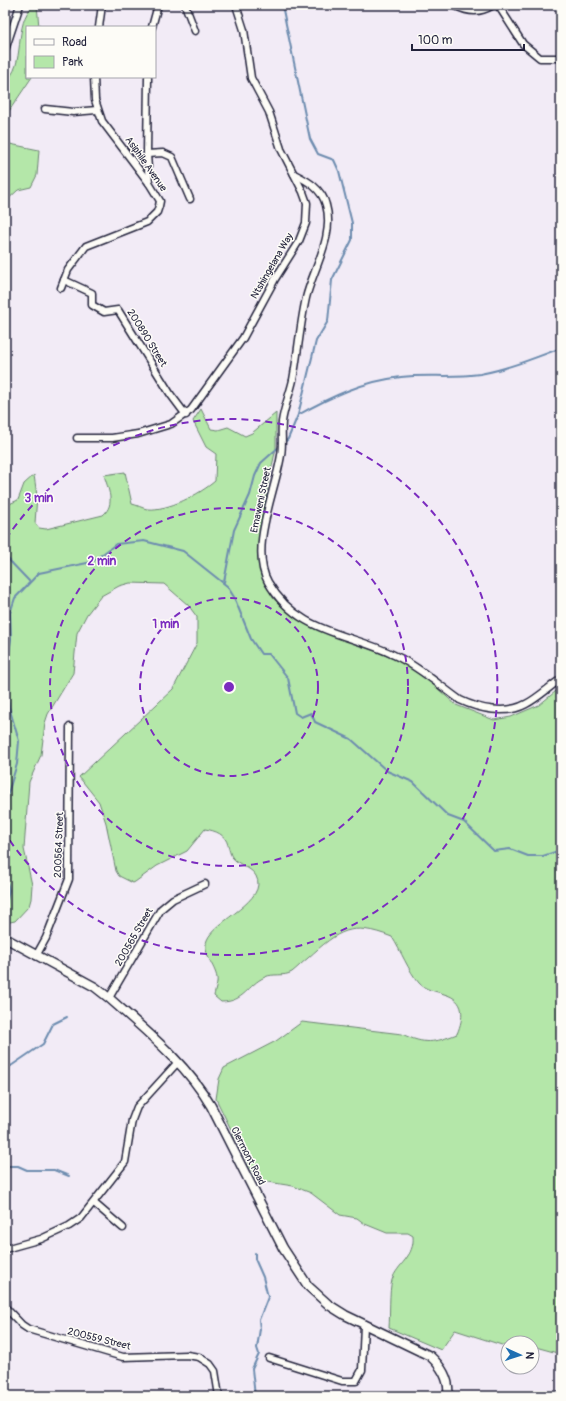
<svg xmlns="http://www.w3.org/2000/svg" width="566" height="1401" viewBox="0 0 566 1401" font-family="Pangolin,sans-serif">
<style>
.green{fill:#b4e7a9;stroke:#6b8472}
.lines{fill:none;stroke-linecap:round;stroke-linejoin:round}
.stream{stroke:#6d8caf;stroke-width:2}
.street-casing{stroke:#22223b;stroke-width:9}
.secondary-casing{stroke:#22223b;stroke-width:11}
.street{stroke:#fdfcf7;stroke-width:6}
.secondary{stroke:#fdfcf7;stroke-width:8}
.ring{fill:none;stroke:#7b2cbf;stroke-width:2;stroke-dasharray:7 5}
.labels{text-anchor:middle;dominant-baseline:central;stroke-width:3;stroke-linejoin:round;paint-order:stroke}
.street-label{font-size:10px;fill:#22223b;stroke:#fdfcf7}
.centre{fill:#7b2cbf;stroke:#fdfcf7;stroke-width:2}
.ring-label{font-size:12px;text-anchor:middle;font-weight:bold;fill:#7b2cbf;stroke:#fdfcf7;stroke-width:3;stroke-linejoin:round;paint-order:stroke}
</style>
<rect width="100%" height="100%" fill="#f2ebf6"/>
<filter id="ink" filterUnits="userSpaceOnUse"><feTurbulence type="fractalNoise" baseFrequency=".025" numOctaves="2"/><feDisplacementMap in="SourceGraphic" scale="8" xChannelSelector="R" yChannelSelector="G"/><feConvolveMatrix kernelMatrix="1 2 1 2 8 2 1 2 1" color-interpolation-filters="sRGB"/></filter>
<g filter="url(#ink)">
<g class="green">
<path d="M34,5H37L39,27H27V77H32L9,111L7,119L10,144L39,150L37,175L31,187L18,190L5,202V81C27,67 12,23 34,5Z"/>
<path d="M201,409L211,429L218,430L228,427L245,436L252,433L276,413V448L267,490L260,538L261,575L273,598L285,610L312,628L365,646L400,662L428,680L456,705L494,720L511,717L539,705L561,687V1354L532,1346V1343H508V1347L455,1330L441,1350L389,1328C390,1315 389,1291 392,1280C397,1264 415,1257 413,1236L408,1233H387L365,1224L357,1218L340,1215L311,1193L293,1186L256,1180L216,1099L219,1079L224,1068L276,1041L302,1022L402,1034C425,1045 434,1043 457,1034C464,1017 466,1000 444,994C436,991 425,990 419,983C408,970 401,951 392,937C351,921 339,930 308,958C303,962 297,968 292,972C284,977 273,973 265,977C247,985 245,1002 221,1002L214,996C215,990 218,983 217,978C215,965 202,954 207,940C215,920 269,900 256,876C251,867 238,865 232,857C230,854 229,849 228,845C225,834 216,831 205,829L187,851L157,866L135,882L133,883L119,876L116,871L106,823L99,802L79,777L173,689L197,643V617L188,605L164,584L130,583L119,586L101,596L87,614L77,633L73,673L48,714L45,723L41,755L29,782L24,849L32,885L31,899L29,906L15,921L5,923V506L18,500L24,484L34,475L37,496L35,523L39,528L46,529L103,515C116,504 108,489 104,475L125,472L132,504C137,505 142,508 147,509C168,511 200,494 215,481L216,454L206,447L193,421Z"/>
</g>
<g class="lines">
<g class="stream">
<path d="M282,5L310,139L318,154L334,160L339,171L352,223V240L332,280L328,321L316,341L298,415L288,439L284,443"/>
<path d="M298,415C330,397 364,381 401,377C427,374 453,378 480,374C507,369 535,358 561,348"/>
<path d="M5,556L29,581"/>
<path d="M224,582L234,530L250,495L255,476L261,463L280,446"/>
<path d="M5,803L17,764L19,741L9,707L5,681L11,639L10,613L15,598L39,573L92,562L116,544L144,541L183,551L227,586L234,597L251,639L261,654H269L288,678L295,713L301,717L311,713L315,722L351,739L387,771L413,782L448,816L464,822L494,851L510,849L528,856H543L561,850"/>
<path d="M5,874L9,890L6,905"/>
<path d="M5,1070L43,1044L53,1024L67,1017"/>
<path d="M5,1166H18L27,1170H54L69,1176"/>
<path d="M255,1396L252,1369L259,1354L257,1348L260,1329L259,1320L268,1297L263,1277L255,1259V1253"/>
</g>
<defs>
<g id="street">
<path d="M185,5L195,31"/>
<path d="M498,5L523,44L540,58H559"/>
<path d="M99,27L102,5"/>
<path d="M152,27L158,5"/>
<path d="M5,50L20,5"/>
<path d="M148,77L147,154L149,183"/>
<path d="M45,109L73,112L97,110"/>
<path d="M147,154L163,153L172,157L190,199"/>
<path d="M294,174C308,181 322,189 326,205C335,236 313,269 306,298C300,325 298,353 293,380C290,394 284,407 282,422C281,433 283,444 281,455C276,490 249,548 268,582C298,634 347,632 394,655C418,666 439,685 460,700C479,709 506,715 526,704C538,698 549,687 561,679"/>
<path d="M64,280L92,293V305L104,312L118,310L171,395L186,415"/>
<path d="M61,288L68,270L86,246L147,222L157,212L159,206L160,201L149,183L102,121L95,100L94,77"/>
<path d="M77,438H112L138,434L171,424L191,410L243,338L275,279L299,241L306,223L307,203L303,192L281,149L269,112L251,78L244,30L236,5"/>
<path d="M36,956L46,938L69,879L70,727"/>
<path d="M109,998L161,909L173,899L205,884"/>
<path d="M94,1203L123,1228"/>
<path d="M5,1249L41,1239L69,1226L81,1218L125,1162L132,1120L137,1107L178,1062"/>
<path d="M5,1307L22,1325L28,1329L123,1357L187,1355L199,1357L210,1364L215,1371L219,1396"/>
<path d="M269,1358L342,1381H356L362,1370L364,1325"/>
<path d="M557,1396L558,1395"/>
</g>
<g id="secondary">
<path d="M456,5C468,11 480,12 491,5"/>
<path d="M5,938L95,987L109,998C146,1031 186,1063 211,1106L283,1248L308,1286L329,1305L345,1315L430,1356C441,1366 450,1380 448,1396"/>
</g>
</defs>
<use href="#street" class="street-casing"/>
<use href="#secondary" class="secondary-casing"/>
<use href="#street" class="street"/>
<use href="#secondary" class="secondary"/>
</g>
</g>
<g class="ring">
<circle cx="229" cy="687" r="89"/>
<circle cx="229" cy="687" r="179"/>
<path d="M6 539A268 268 0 1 1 6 835"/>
</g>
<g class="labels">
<g class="street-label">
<text transform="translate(146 164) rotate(55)">Asiphile Avenue</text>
<text transform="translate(272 266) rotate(-60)">Ntshingelana Way</text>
<text transform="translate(147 338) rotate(58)">200890 Street</text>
<text transform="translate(261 500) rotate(-78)">Emaweni Street</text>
<text transform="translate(59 845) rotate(-88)">200564 Street</text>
<text transform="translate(134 937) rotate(-60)">200565 Street</text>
<text transform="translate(248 1156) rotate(63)">Clermont Road</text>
<text transform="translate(99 1339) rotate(14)">200559 Street</text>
</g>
</g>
<circle cx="229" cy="687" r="6" class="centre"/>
<g class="ring-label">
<text x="39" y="502">3 min</text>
<text x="102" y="565">2 min</text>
<text x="166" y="628">1 min</text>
</g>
<rect width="566" height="1401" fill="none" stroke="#fdfcf7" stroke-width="20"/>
<rect x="10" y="10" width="546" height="1381" fill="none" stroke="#22223b" stroke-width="1.5" filter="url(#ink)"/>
<rect x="26" y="26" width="130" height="52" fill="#fdfcf7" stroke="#a5a5ac"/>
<rect x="34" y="39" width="20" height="6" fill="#fdfcf7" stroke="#a5a5ac"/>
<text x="62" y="46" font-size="12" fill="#22223b">Road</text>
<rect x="34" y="56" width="20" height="12" fill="#b4e7a9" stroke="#a5a5ac"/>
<text x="62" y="66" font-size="12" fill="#22223b">Park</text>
<g transform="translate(520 1355) rotate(93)"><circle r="19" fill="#fdfcf7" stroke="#a5a5ac"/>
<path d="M0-3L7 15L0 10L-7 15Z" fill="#1f6fb2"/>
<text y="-6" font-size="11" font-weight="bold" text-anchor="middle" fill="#22223b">N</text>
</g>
<path d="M412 44v6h112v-6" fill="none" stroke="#22223b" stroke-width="2"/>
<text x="418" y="44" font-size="12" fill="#22223b" stroke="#fdfcf7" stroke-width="3" paint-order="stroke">100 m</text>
</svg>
